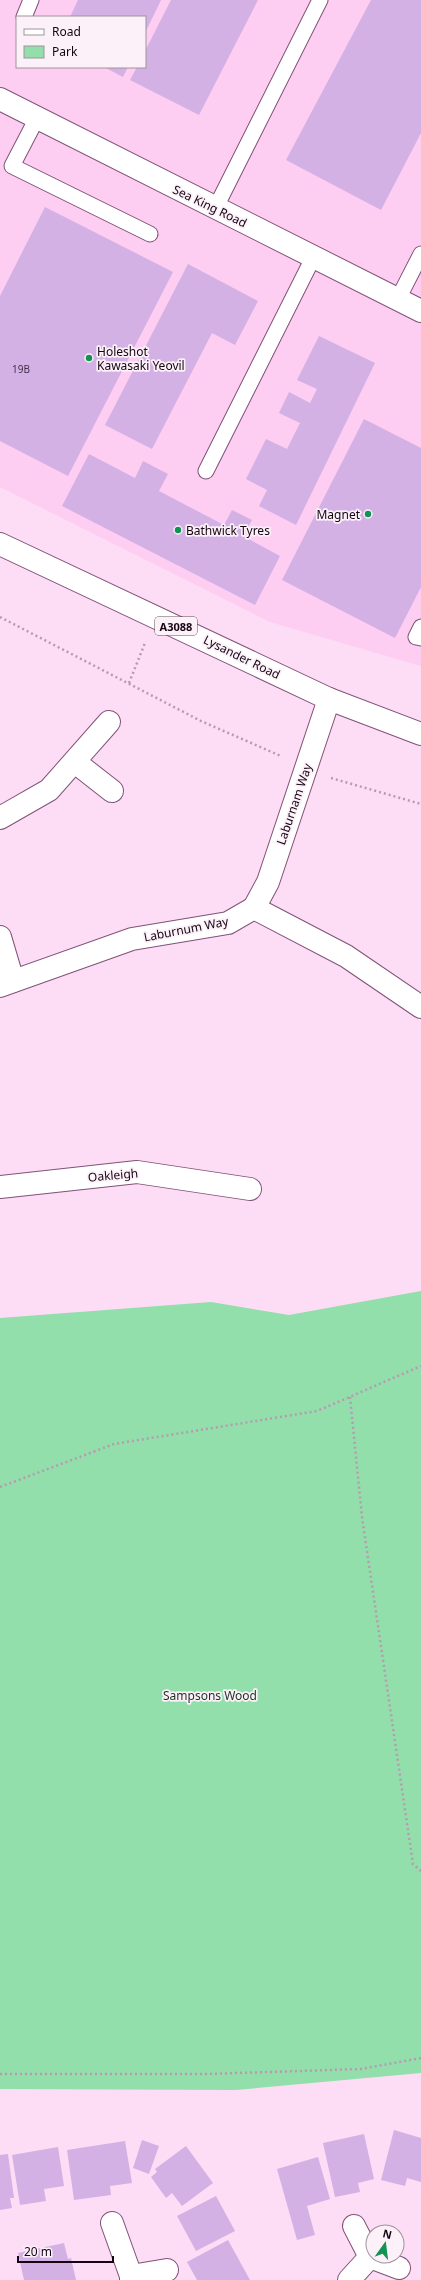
<svg xmlns="http://www.w3.org/2000/svg" width="421" height="2280" viewBox="0 0 421 2280" font-family="'Noto Sans',sans-serif">
<style>
.built{fill:#fdcdf2;fill-rule:evenodd}
.green{fill:#92dfab}
.building{fill:#d3b1e5}
.lines{fill:none;stroke-linecap:round;stroke-linejoin:round}
.service-casing{stroke:#805277;stroke-width:17}
.minor-casing{stroke:#805277;stroke-width:24}
.primary-casing{stroke:#805277;stroke-width:24}
.path{stroke:#b69bb0;stroke-width:2.5;stroke-dasharray:2 3;stroke-linecap:butt}
.service{stroke:#fff;stroke-width:15}
.minor{stroke:#fff;stroke-width:22}
.primary{stroke:#fff;stroke-width:22}
.poi-dot{fill:#109452;stroke:#fcf1f9;stroke-width:1.5}
.labels{text-anchor:middle;dominant-baseline:central;stroke-width:3.5;stroke-linejoin:round;paint-order:stroke}
.number-label{font-size:10px;fill:#443047}
.shield{fill:#fcf1f9;stroke:#5a4c57;stroke-width:1}
.shield-label{font-size:11px;font-weight:bold;fill:#150512}
.street-label{font-size:12px;fill:#150512;stroke:#fcf1f9}
.poi-label{font-size:12px;fill:#150512;stroke:#fcf1f9;text-anchor:start}
.park-label{font-size:12px;fill:#1b3021;stroke:#fcf1f9}
</style>
<rect width="100%" height="100%" fill="#fddcf5"/>
<path class="built" d="M0,0H421V666L270,622L0,487ZM17,17H145V67H17Z"/>
<path class="green" d="M421,1291V2073L236,2090L0,2089V1318L211,1302L289,1315Z"/>
<g class="building">
<path d="M78,0H161L145,33V17H70Z"/>
<path d="M171,0H258L199,115L130,80L137,67H145V51Z"/>
<path d="M371,0H421V133L381,210L286,160Z"/>
<path d="M104,67H128L123,77Z"/>
<path d="M45,207L173,272L68,476L0,441V296Z"/>
<path d="M188,264L258,301L235,345L212,333L152,449L105,425Z"/>
<path d="M319,336L375,363L296,525L259,506L267,490L246,479L266,439L287,449L300,423L279,413L289,392L310,403L317,389L297,380Z"/>
<path d="M364,419L421,448V587L395,638L282,580Z"/>
<path d="M89,454L135,478L143,461L168,474L159,491L224,525L232,510L252,520L243,536L280,556L255,605L62,506Z"/>
<path d="M394,2130L421,2138V2182L407,2178L405,2186L381,2180Z"/>
<path d="M364,2134L374,2179L358,2183L360,2192L335,2197L323,2143Z"/>
<path d="M142,2140L159,2146L149,2174L133,2168Z"/>
<path d="M125,2141L132,2183L110,2186L111,2195L74,2200L67,2150Z"/>
<path d="M186,2146L213,2183L182,2206L172,2193L166,2198L151,2177L157,2172L155,2169Z"/>
<path d="M58,2147L64,2186L44,2189L46,2201L20,2205L12,2155Z"/>
<path d="M8,2154L14,2198H10L12,2208L0,2210V2155Z"/>
<path d="M318,2157L330,2199L307,2206L315,2235L297,2240L277,2169Z"/>
<path d="M216,2196L235,2231L196,2251L177,2216Z"/>
<path d="M228,2240L250,2280H197L187,2262Z"/>
<path d="M64,2243L68,2259L71,2258L76,2280H24L18,2253Z"/>
</g>
<g class="lines">
<defs>
<g id="service">
<path d="M24,17L31,0"/>
<path d="M37,118L12,166L150,234"/>
<path d="M215,209L320,0"/>
<path d="M398,299L421,254"/>
<path d="M206,471L314,256"/>
<path d="M421,627L416,637L421,638"/>
</g>
<g id="minor">
<path d="M0,99L421,311"/>
<path d="M75,762L112,791"/>
<path d="M0,818L49,790L109,722"/>
<path d="M254,908L268,882L329,699"/>
<path d="M0,937L13,981"/>
<path d="M0,986L132,939L228,923L254,908L346,956L421,1007"/>
<path d="M0,1187L137,1172L250,1189"/>
<path d="M112,2223L131,2276V2280"/>
<path d="M354,2226L370,2257"/>
<path d="M131,2276L167,2270"/>
<path d="M349,2280L370,2257L399,2268"/>
</g>
<path id="primary" d="M0,544L329,699L421,734"/>
</defs>
<use href="#service" class="service-casing"/>
<use href="#minor" class="minor-casing"/>
<use href="#primary" class="primary-casing"/>
<g class="path">
<path d="M0,617L201,721L281,756"/>
<path d="M129,683L145,643"/>
<path d="M331,778L421,804"/>
<path d="M350,1397L362,1517L413,1864L421,1871"/>
<path d="M0,1487L114,1444L317,1411L421,1366"/>
<path d="M0,2074H207L361,2069L421,2058"/>
</g>
<use href="#service" class="service"/>
<use href="#minor" class="minor"/>
<use href="#primary" class="primary"/>
</g>
<g class="poi-dot">
<circle cx="89" cy="358" r="4"/>
<circle cx="368" cy="514" r="4"/>
<circle cx="178" cy="530" r="4"/>
</g>
<g class="labels">
<g class="number-label">
<text x="21" y="369">19B</text>
</g>
<rect class="shield" x="155" y="617" width="42" height="18" rx="3"/>
<g class="shield-label">
<text x="176" y="626">A3088</text>
</g>
<g class="street-label">
<text transform="translate(210 206) rotate(26)">Sea King Road</text>
<text transform="translate(242 657) rotate(26)">Lysander Road</text>
<text transform="translate(294 804) rotate(-71)">Laburnam Way</text>
<text transform="translate(186 929) rotate(-11)">Laburnum Way</text>
<text transform="translate(113 1175) rotate(-5)">Oakleigh</text>
</g>
<g class="poi-label">
<text x="97" y="351">Holeshot<tspan x="97" dy="14">Kawasaki Yeovil</tspan></text>
<text x="360" y="514" text-anchor="end">Magnet</text>
<text x="186" y="530">Bathwick Tyres</text>
</g>
<g class="park-label">
<text x="210" y="1695">Sampsons Wood</text>
</g>
</g>
<rect x="16" y="16" width="130" height="52" fill="#fcf1f9" stroke="#a0939d"/>
<rect x="24" y="29" width="20" height="6" fill="#ffffff" stroke="#a0939d"/>
<text x="52" y="36" font-size="12" fill="#150512">Road</text>
<rect x="24" y="46" width="20" height="12" fill="#92dfab" stroke="#a0939d"/>
<text x="52" y="56" font-size="12" fill="#150512">Park</text>
<g transform="translate(385 2244) rotate(14)"><circle r="19" fill="#fcf1f9" stroke="#a0939d"/>
<path d="M0-3L7 15L0 10L-7 15Z" fill="#109452"/>
<text y="-6" font-size="11" font-weight="bold" text-anchor="middle" fill="#150512">N</text>
</g>
<path d="M18 2256v6h95v-6" fill="none" stroke="#150512" stroke-width="2"/>
<text x="24" y="2256" font-size="12" fill="#150512" stroke="#fcf1f9" stroke-width="3" paint-order="stroke">20 m</text>
</svg>
